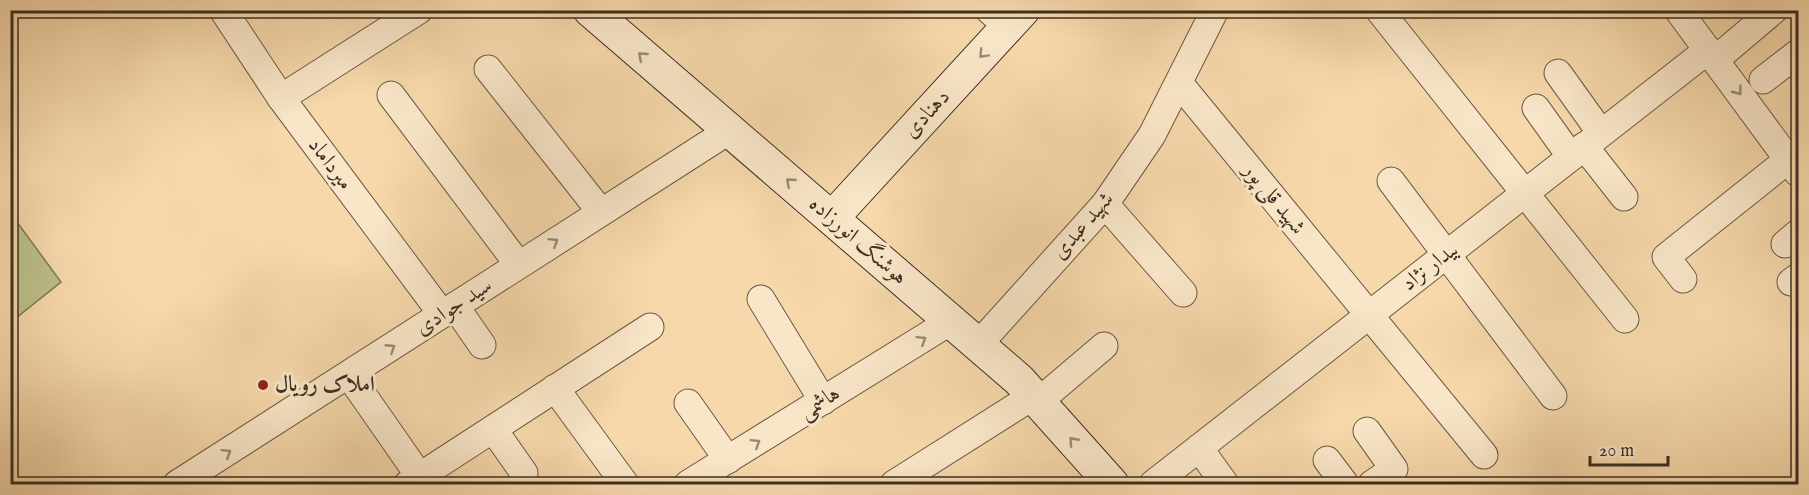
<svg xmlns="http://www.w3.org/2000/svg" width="1809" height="495" viewBox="0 0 1809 495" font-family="'IM FELL English',Amiri,serif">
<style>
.green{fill:#bbbf8a;stroke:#7c7756;stroke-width:1.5}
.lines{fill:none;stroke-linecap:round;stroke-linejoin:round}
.minor-casing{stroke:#6a5945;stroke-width:29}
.secondary-casing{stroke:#3c2f23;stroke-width:35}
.minor{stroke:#f9e6c8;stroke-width:27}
.secondary{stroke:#f9e6c8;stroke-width:33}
.oneway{stroke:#9a8a76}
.poi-dot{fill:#8f2418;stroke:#f9e6c8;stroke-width:2}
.labels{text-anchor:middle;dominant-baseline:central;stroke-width:6;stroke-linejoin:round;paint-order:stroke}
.street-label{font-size:22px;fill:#3c2f23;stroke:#f9e6c8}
.poi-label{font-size:22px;font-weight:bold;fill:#3c2f23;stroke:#f9e6c8;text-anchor:start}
</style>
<rect width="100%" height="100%" fill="#f6d8ab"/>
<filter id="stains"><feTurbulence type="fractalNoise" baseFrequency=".00333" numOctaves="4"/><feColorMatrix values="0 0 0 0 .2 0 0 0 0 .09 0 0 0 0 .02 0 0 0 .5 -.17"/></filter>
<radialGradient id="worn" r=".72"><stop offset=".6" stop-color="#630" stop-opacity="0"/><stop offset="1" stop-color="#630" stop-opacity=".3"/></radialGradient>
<path class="green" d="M11,214L61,282L11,322Z"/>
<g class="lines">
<defs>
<g id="minor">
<path d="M223,10L281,98L442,314"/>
<path d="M989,10L1008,27"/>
<path d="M1379,10L1625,319"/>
<path d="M1678,10L1798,173"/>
<path d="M1715,60L1774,10"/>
<path d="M488,69L601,212"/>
<path d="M1558,73L1601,133"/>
<path d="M1763,80L1798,53"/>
<path d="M1179,83L1484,455"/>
<path d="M391,95L518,264"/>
<path d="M281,98L419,10"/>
<path d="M1536,108L1571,157"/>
<path d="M1584,146L1624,197"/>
<path d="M1391,181L1553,396"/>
<path d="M1105,204L1183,293"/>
<path d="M1785,244L1798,233"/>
<path d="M1683,279L1666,257L1789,159"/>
<path d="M1791,282L1798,277"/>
<path d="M761,299L823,401"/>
<path d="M455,306L482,345"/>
<path d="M978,345L1105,204L1152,135L1215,10"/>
<path d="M349,375L420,477"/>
<path d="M555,388L625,484"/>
<path d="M1038,402L1104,346"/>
<path d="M688,403L728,460"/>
<path d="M493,429L524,473"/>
<path d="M1367,431L1394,469L1372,484"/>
<path d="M1199,448L1225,484"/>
<path d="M1327,460L1345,484"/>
<path d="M177,484L730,130"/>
<path d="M408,484L650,327"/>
<path d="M688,484L951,321"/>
<path d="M894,484L1033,396"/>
<path d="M1153,484L1708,50"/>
</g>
<g id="secondary">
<path d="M590,10L1019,380L1112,484"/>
<path d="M832,218L1023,10"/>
</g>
</defs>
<use href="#minor" class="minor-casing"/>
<use href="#secondary" class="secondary-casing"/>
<use href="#minor" class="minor"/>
<use href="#secondary" class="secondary"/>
</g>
<defs><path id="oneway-chevron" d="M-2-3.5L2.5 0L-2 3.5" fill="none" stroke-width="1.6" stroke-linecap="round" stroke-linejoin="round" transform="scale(1.5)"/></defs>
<g class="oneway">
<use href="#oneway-chevron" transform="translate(983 54) rotate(133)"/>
<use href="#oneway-chevron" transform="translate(642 56) rotate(-139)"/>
<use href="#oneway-chevron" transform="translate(1738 91) rotate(53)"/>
<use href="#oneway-chevron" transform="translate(790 182) rotate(-139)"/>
<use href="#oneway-chevron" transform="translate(554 242) rotate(-32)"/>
<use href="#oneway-chevron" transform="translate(922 340) rotate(-32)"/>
<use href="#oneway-chevron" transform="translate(391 348) rotate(-33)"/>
<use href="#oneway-chevron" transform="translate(1073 441) rotate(-132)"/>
<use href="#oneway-chevron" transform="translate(756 443) rotate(-32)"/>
<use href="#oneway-chevron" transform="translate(227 453) rotate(-32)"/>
</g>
<circle class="poi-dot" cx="263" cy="385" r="6"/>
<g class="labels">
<g class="street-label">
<text transform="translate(927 114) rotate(-47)">دهنادی</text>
<text transform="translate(330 164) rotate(53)">میرداماد</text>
<text transform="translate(1274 199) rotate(51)">شهید قلی پور</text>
<text transform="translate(1083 226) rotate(-49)">شهید عبدی</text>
<text transform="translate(858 241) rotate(41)">هوشنگ انورزاده</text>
<text transform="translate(1430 267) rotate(-38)">بیدار نژاد</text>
<text transform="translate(454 307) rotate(-33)">سید جوادی</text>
<text transform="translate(820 403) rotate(-32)">هاشمی</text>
</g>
<g class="poi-label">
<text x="275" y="385">املاک رویال</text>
</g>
</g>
<rect width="1809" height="495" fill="none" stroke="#f6d8ab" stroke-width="36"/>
<rect x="12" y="12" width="1785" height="471" fill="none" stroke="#3c2f23" stroke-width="3"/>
<rect x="18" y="18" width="1773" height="459" fill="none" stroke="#3c2f23" stroke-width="1.5"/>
<path d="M1590 456v9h78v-9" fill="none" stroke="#3c2f23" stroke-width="3"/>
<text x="1599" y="456" font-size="18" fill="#3c2f23" stroke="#f9e6c8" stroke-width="4.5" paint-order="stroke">20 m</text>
<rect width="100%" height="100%" filter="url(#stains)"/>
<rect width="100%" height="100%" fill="url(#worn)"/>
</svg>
